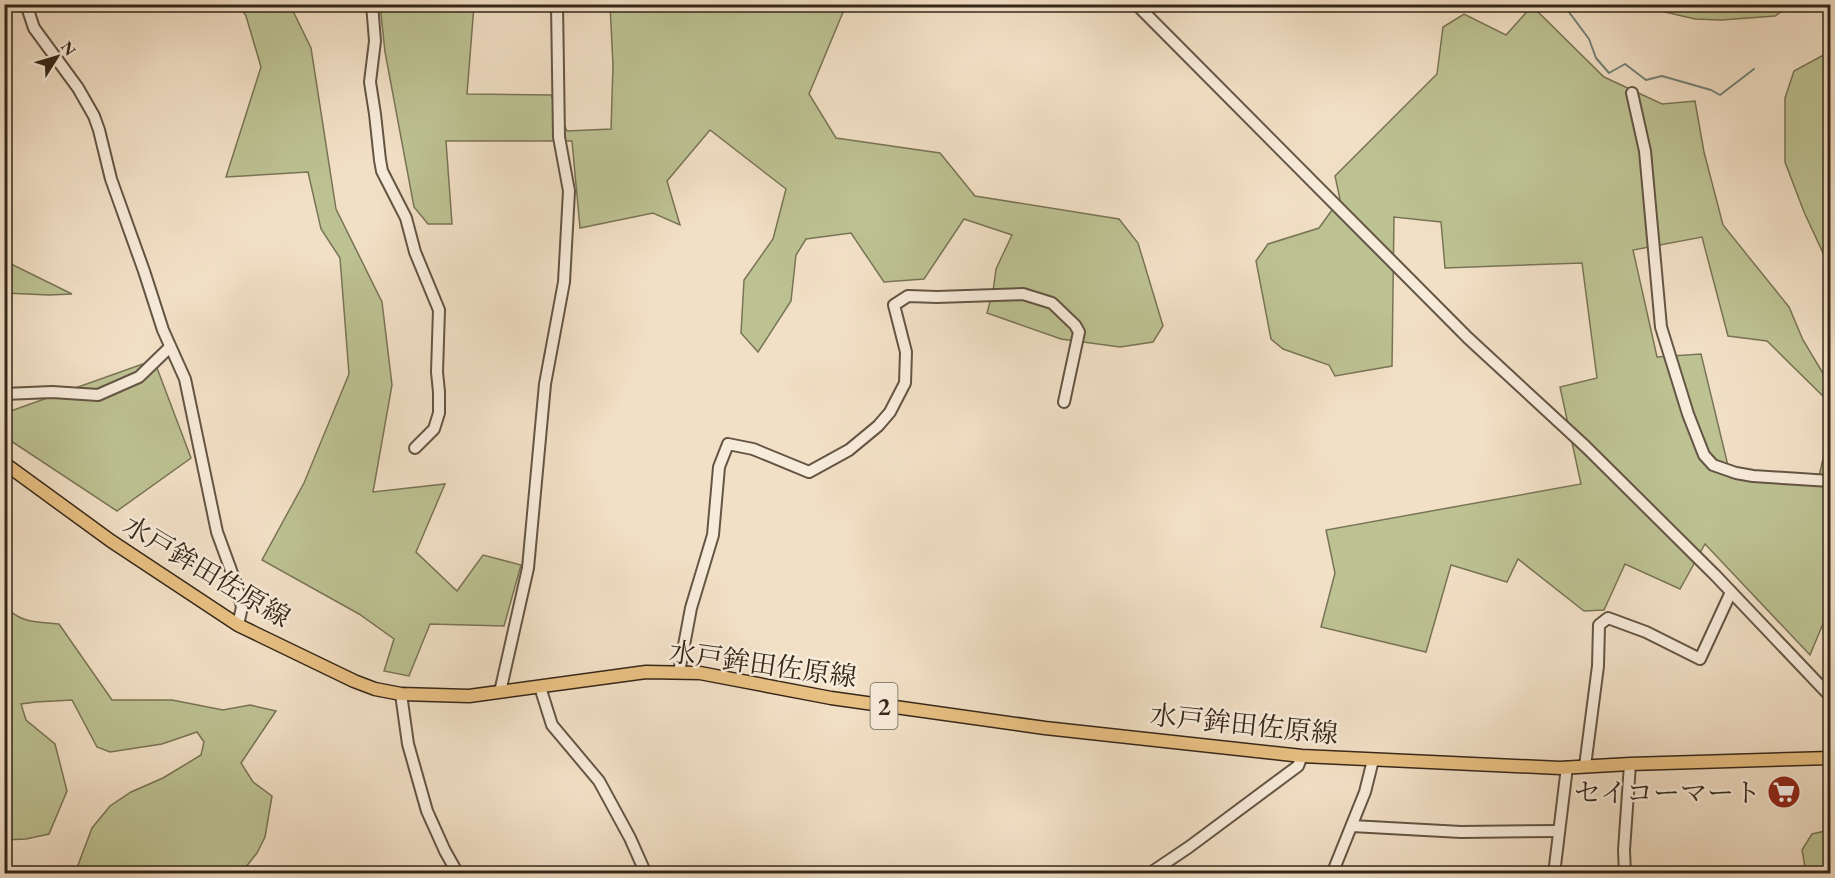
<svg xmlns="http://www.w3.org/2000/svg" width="1835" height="878" viewBox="0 0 1835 878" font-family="'EB Garamond','Noto Serif JP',serif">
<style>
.green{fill:#bdc293;stroke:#797456;stroke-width:1.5}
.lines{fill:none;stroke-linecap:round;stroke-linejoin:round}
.stream{stroke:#728178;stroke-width:2}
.minor-casing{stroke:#645544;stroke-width:14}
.major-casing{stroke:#352719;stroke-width:15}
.minor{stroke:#f7ebda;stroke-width:10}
.major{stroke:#e9c083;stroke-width:12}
.labels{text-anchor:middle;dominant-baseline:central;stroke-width:5;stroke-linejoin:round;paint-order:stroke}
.shield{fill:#f7ebda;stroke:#6f6253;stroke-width:1.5}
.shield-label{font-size:26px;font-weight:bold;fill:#352719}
.street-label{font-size:27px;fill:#352719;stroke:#f7ebda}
.poi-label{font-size:27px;fill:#352719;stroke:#f7ebda;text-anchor:end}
</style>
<rect width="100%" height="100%" fill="#f2e0c6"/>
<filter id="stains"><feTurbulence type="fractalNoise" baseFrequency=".00333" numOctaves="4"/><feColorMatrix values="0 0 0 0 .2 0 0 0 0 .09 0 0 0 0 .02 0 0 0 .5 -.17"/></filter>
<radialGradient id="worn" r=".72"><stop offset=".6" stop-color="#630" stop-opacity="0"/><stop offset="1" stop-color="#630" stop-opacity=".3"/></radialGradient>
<g class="green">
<path d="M239,5H290L311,48L336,209L382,302L392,385L373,492L445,484L416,552L457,591L483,555L521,565L504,626L430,624L409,676L384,671L394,639L359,614L262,560L304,483L349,374L340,258L321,229L308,172L226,177L261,67L246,16Z"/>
<path d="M380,5H474L467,94L551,95L567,131L611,129L613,65L610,5H846L809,94L836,138L940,153L975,196L1119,219L1138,243L1163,326L1153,342L1120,347L1061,339L987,313L993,291L996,269L1012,235L964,219L924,279L884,282L851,233L806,239L796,255L791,301L758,352L741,333L744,280L773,239L786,189L710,130L667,181L680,225L653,213L580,228L572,141H446L452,224H428L414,207L385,52Z"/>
<path d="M1635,5H1791L1775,16L1721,20L1695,19Z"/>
<path d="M1532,6L1604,77L1662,104L1695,101L1704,152L1723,225L1789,307L1803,340L1830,385V403L1767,341L1728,336L1702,237L1633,250L1657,357L1701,354L1731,478L1819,476L1830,429V607L1810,655L1705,544L1680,589L1625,564L1604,610L1584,611L1518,559L1507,582L1451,565L1426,652L1321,627L1335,573L1326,530L1581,484L1560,387L1597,378L1582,263L1445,268L1441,222L1394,217L1392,366L1335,376L1329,365L1283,349L1271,339L1256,261L1268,244L1319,228L1340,199L1335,176L1437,74L1443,27L1464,14L1506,35Z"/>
<path d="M1829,52H1830V268L1804,212L1785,162V98L1794,71Z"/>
<path d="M4,261H5L72,294L49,295L5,293Z"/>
<path d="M154,360L191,458L117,511L5,437V413Z"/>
<path d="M5,605C17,623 39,622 59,624L112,700H172L223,710L250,705L276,711L241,763L253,782L272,796L265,837L257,853L241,873H75L92,828L110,806L131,792L163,778L201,755L204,742L197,732L162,744L110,752L97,747L72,700L36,702L21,704L26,720L55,744L67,791L49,834L26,839L5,840Z"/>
<path d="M1830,830V873H1806L1802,850L1812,834Z"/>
</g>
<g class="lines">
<path class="stream" d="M1563,4L1589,39L1596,58L1609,73L1625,64L1646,80L1662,76L1711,90L1720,95L1754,69"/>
<defs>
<g id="minor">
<path d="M26,4L34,28L78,88L94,116L99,130L111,179L144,271L163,330L185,379L217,532L236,584L242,607L238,625"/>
<path d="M372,4L375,41L370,82L375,114L380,160L382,171L406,218L415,252L439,310L437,372L439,392V413L434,429L415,448"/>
<path d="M1136,4L1468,338L1585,446L1716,576L1830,696"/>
<path d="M1632,93L1645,151L1661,327L1688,414L1704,455L1713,465L1736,473L1753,476L1830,481"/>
<path d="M4,394L52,392L98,395L139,377L170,347"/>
<path d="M679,672L691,608L713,535L719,467L728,444L753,449L809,472L849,450L878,426L890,412L905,383L906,352L894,305L908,296L937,297L1023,294L1052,303L1075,325L1079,332L1064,402"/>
<path d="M540,687L552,725L599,781L630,838L646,874"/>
<path d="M500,692L528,568L545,384L564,282L569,191L559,137L557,4"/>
<path d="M401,694L408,744L427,811L445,851L458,874"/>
<path d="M1585,766L1598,666L1599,625L1608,618L1646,632L1700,659L1731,592"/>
<path d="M1352,826L1461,832L1559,831"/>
<path d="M1149,874L1189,847L1298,766L1302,756"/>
<path d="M1332,874L1365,792L1373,760"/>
<path d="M1554,874L1567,767"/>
<path d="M1625,874L1624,850L1630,764"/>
</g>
<path id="major" d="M4,463L111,541L238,625L354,681L375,689L401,694L469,696L646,672L700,673L831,698L1045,728L1302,756L1560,768L1630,764L1830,758"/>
</defs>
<use href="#minor" class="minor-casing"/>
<use href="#major" class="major-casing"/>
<use href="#minor" class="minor"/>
<use href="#major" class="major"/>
</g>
<defs>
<symbol id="supermarket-disc" viewBox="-11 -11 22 22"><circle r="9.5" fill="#8f2418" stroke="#f7ebda"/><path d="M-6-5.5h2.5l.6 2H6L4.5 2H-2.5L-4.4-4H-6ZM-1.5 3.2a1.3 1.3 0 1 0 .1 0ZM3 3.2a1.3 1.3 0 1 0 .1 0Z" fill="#fff"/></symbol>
</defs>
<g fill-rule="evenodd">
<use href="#supermarket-disc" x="1765" y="773" width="38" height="38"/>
</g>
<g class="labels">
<rect class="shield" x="870.5" y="683" width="27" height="46" rx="4.5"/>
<g class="shield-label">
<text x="884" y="706">2</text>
</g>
<g class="street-label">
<text transform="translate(207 571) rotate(31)">水戸鉾田佐原線</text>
<text transform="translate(763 664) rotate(8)">水戸鉾田佐原線</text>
<text transform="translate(1244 724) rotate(6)">水戸鉾田佐原線</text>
</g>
<g class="poi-label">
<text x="1761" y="792">セイコーマート</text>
</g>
</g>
<rect width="1835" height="878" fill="none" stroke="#f2e0c6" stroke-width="24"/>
<rect x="6" y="6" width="1823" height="866" fill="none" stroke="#352719" stroke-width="3"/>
<rect x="12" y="12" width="1811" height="854" fill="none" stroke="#352719" stroke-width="1.5"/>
<g transform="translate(57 57) rotate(53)" stroke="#f7ebda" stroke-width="4.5" paint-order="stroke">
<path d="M0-4.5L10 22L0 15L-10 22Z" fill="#352719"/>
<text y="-9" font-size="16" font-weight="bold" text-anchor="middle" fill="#352719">N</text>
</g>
<rect width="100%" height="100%" filter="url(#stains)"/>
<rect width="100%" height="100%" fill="url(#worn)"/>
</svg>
